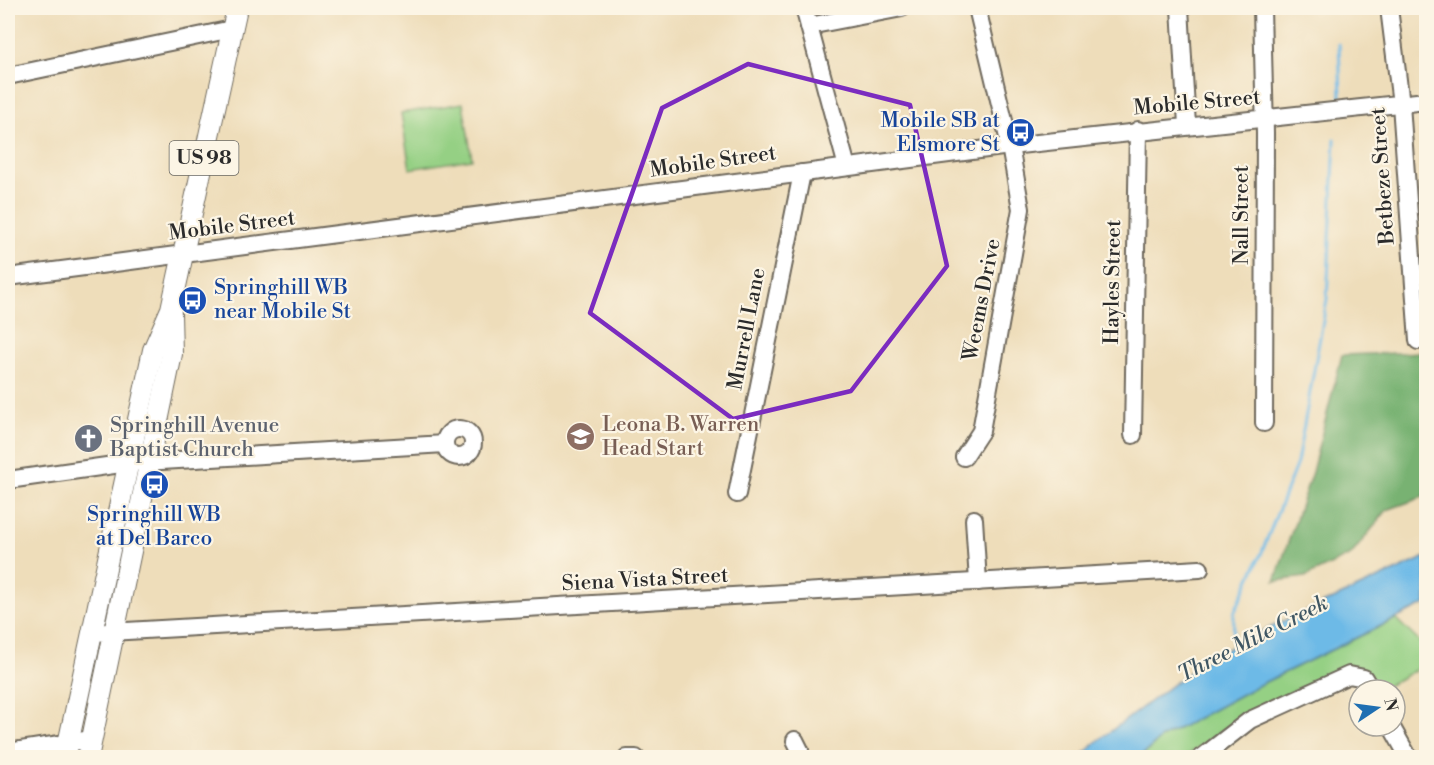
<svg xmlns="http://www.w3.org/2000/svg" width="1434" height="765" viewBox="0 0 1434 765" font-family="'Libre Bodoni',serif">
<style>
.green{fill:#95d084;stroke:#607e58;stroke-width:1.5}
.forest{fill:#78b272;stroke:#526e4e;stroke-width:1.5}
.water{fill:#6dbae7;stroke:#4c7289;stroke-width:1.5}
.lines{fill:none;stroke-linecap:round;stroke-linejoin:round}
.stream{stroke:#6dbae7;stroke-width:3}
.minor-casing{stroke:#6f695d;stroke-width:20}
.major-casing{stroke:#6f695d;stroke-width:22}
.minor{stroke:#fff;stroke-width:16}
.major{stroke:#fff;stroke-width:20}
.marked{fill:none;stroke:#7b2cbf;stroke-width:4.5;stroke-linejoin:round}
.labels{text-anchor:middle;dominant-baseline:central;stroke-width:4.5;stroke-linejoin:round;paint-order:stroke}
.shield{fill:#fcf5e5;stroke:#6a6863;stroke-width:1.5}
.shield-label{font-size:20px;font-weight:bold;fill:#2b2b2b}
.street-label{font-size:21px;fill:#2b2b2b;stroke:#fcf5e5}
.transit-label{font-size:21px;fill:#164399;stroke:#fcf5e5;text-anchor:end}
.education-label{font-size:21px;fill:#785e54;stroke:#fcf5e5;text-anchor:start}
.worship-label{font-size:21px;fill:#5b616d;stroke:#fcf5e5;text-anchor:start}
.water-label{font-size:22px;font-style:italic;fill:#3f5663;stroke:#fcf5e5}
</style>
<rect width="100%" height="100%" fill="#fcf5e5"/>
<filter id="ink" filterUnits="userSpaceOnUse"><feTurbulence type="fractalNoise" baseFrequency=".0167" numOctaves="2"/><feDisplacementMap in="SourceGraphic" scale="12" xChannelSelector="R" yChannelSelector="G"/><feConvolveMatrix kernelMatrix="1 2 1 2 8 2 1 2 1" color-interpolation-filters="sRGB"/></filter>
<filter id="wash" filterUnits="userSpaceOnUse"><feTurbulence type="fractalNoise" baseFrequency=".008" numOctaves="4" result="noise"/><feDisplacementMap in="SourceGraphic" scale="24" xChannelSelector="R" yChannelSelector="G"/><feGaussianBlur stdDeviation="1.35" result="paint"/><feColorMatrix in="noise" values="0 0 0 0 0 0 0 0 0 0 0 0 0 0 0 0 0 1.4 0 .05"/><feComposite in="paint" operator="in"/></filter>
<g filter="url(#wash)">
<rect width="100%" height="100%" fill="#eeddba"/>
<g class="green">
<path d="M463,103L472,159L410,169L401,113Z"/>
<path d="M1396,619L1426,648V664L1380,690L1363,669L1350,665L1247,713L1185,757L1140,758L1161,738L1259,685Z"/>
</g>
<path class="forest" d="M1426,352V496L1387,510L1351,555L1305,577L1275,581L1312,472L1342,355Z"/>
<path class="water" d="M1426,557V604L1259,685L1161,738L1140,757H1081L1095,743L1204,661L1256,634Z"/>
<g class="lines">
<g class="stream">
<path d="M1339,44L1341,98"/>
<path d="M1233,649L1234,613L1262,552L1297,463L1327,299L1335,139"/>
</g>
</g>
</g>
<g filter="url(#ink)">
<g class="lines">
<defs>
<g id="minor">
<path d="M804,8L847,167"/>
<path d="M1180,8L1187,125"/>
<path d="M1262,8L1265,133L1264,423"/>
<path d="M1389,8L1401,104L1418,341"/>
<path d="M809,26L902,8"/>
<path d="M8,76L232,29"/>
<path d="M8,277L1010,146L1426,101"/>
<circle cx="459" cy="443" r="14"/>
<path d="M1133,435L1138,130"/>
<path d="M964,457L981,431L1021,209L1010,146L977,8"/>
<path d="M8,480L128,463L445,444"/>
<path d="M737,494L802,173"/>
<path d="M974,519L978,582"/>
<path d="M92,633L1200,569"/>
<path d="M1391,726L1409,758"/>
<path d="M795,740L800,750L798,758"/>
<path d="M8,752L92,739"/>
<path d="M627,758H636"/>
<path d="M1201,758L1250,720L1349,675L1364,678L1371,690"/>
</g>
<g id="major">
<path d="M65,758L153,350L171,309L237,8"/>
<path d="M88,758L172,354L171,314"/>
</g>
</defs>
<use href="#minor" class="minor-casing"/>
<use href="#major" class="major-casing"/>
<use href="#minor" class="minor"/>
<use href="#major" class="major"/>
</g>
</g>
<path class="marked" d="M748,64L910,105L947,266L851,391L733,419L590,313L662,108Z"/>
<defs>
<symbol id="bus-disc" viewBox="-11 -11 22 22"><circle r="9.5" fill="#1a4fb4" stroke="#fcf5e5"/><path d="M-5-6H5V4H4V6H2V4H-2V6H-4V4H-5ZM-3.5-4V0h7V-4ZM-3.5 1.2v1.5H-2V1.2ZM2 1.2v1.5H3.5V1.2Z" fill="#fff"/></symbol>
<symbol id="school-disc" viewBox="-11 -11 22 22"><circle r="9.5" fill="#8d6e63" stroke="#fcf5e5"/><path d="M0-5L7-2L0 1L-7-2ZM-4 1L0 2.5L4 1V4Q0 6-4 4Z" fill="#fff"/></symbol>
<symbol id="church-disc" viewBox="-11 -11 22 22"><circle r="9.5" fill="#6b7280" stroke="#fcf5e5"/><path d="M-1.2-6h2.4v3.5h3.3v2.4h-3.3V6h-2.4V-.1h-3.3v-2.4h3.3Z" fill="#fff"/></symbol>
</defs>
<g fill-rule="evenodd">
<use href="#bus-disc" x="1004" y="116" width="33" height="33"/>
<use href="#bus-disc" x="176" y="284" width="33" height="33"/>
<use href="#school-disc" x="564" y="420" width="33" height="33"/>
<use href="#church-disc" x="72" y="422" width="33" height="33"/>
<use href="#bus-disc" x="138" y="468" width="33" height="33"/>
</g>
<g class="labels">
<rect class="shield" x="169.5" y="141" width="69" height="34" rx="4.5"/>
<g class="shield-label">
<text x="204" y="158">US 98</text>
</g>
<g class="street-label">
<text transform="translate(1197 103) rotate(-5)">Mobile Street</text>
<text transform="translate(713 162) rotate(-8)">Mobile Street</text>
<text transform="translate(1383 176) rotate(-94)">Betbeze Street</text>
<text transform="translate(1242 215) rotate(-90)">Nall Street</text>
<text transform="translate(232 226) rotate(-7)">Mobile Street</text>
<text transform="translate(1113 282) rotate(-89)">Hayles Street</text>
<text transform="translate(982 300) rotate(-79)">Weems Drive</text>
<text transform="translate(747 329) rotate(-79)">Murrell Lane</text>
<text transform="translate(645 580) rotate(-3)">Siena Vista Street</text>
</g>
<g class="transit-label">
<text x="1000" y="121">Mobile SB at<tspan x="1000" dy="24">Elsmore St</tspan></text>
<text x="214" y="288" text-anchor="start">Springhill WB<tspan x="214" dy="24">near Mobile St</tspan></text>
<text x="154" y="515" text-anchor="middle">Springhill WB<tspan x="154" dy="24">at Del Barco</tspan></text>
</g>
<g class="education-label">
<text x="602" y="425">Leona B. Warren<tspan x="602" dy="24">Head Start</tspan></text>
</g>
<g class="worship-label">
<text x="110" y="426">Springhill Avenue<tspan x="110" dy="24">Baptist Church</tspan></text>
</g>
<g class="water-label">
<text transform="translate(1253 639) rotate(-27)">Three Mile Creek</text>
</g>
</g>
<rect width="1434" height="765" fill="none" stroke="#fcf5e5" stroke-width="30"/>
<g transform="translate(1377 708) rotate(77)"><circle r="28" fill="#fcf5e5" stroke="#a8a49b" stroke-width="1.5"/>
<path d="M0-4.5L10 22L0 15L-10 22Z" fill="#1f6fb2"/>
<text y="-9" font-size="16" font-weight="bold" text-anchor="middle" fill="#2b2b2b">N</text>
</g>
</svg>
